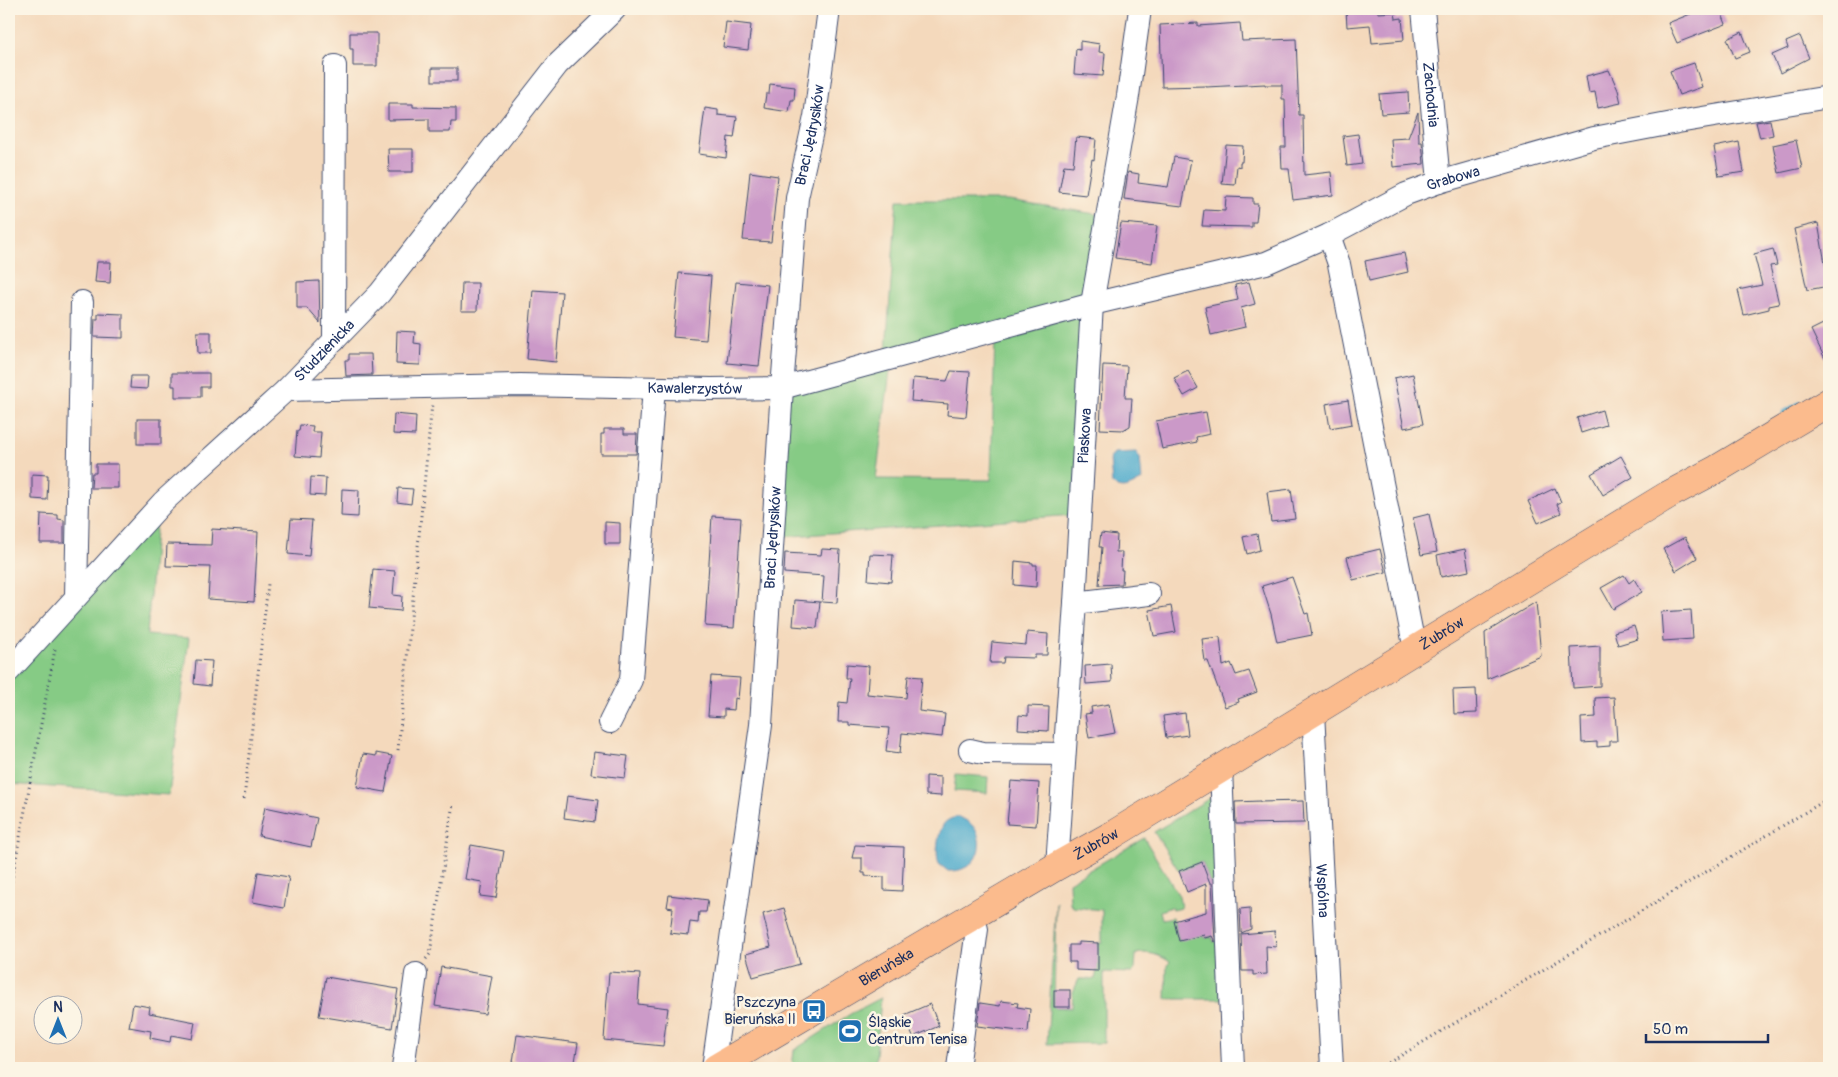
<svg xmlns="http://www.w3.org/2000/svg" width="1838" height="1077" viewBox="0 0 1838 1077" font-family="Pangolin,sans-serif">
<style>
.green{fill:#86cb85;stroke:#507d72}
.water{fill:#4daacc;stroke:#346c95}
.lines{fill:none;stroke-linecap:round;stroke-linejoin:round}
.stream{stroke:#4daacc;stroke-width:5}
.building{fill:#cb99c8}
.minor-casing{stroke:#3c486c;stroke-width:24}
.major-casing{stroke:#3c486c;stroke-width:29}
.path{stroke:#3c486c;stroke-width:3;stroke-dasharray:1 4;stroke-linecap:butt}
.minor{stroke:#fff;stroke-width:22}
.major{stroke:#fbbb8d;stroke-width:28}
.labels{text-anchor:middle;dominant-baseline:central;stroke-width:5;stroke-linejoin:round;paint-order:stroke}
.street-label{font-size:15px;fill:#1b2f5e;stroke:#fcf5e5}
.poi-label{font-size:15px;fill:#1b2f5e;stroke:#fcf5e5;text-anchor:end}
</style>
<rect width="100%" height="100%" fill="#fcf5e5"/>
<filter id="ink" filterUnits="userSpaceOnUse"><feTurbulence type="fractalNoise" baseFrequency=".02" numOctaves="2"/><feDisplacementMap in="SourceGraphic" scale="10" xChannelSelector="R" yChannelSelector="G"/><feConvolveMatrix kernelMatrix="1 2 1 2 8 2 1 2 1" color-interpolation-filters="sRGB"/></filter>
<filter id="wash" filterUnits="userSpaceOnUse"><feTurbulence type="fractalNoise" baseFrequency=".0096" numOctaves="4" result="noise"/><feDisplacementMap in="SourceGraphic" scale="20" xChannelSelector="R" yChannelSelector="G"/><feGaussianBlur stdDeviation="1.12" result="paint"/><feColorMatrix in="noise" values="0 0 0 0 0 0 0 0 0 0 0 0 0 0 0 0 0 1.4 0 .05"/><feComposite in="paint" operator="in"/></filter>
<g filter="url(#wash)">
<rect width="100%" height="100%" fill="#f4d9bc"/>
<g class="green">
<path d="M897,200H1009L1102,215L1088,302L886,351Z"/>
<path d="M1087,310L1074,515L779,537L787,392L891,363L876,479L991,480L995,335Z"/>
<path d="M156,518L147,635L189,638L169,795L9,784V676Z"/>
<path d="M956,774L988,777L987,793L954,791Z"/>
<path d="M1210,798L1217,811L1220,882L1210,883L1202,862L1179,871L1154,832Z"/>
<path d="M1144,838L1179,896L1181,908L1172,910L1171,907L1160,911L1162,919L1173,917L1179,941L1203,931L1205,938L1212,937L1214,942L1222,940L1223,999H1166L1167,965L1170,962C1160,955 1148,951 1136,954L1135,969L1132,973L1104,972V1043L1047,1044L1056,902L1054,1007L1072,1008L1073,992L1079,979H1095L1097,971L1098,943L1102,942V910L1073,907L1070,903L1069,882Z"/>
<path d="M881,998L875,1068H792L794,1050L852,1013Z"/>
</g>
<g class="water">
<path d="M1136,452L1140,458L1142,480C1131,486 1123,492 1112,484L1110,458L1114,453Z"/>
<path d="M957,817C990,824 986,873 948,871L939,864C935,855 938,834 943,825C946,820 952,818 957,817Z"/>
</g>
<g class="lines">
<g class="stream">
<path d="M1825,388L1829,386"/>
<path d="M1784,413L1799,404"/>
</g>
</g>
<g id="blocks">
<g class="building">
<path d="M1346,9H1378V13L1395,12L1396,19L1402,18L1404,40L1372,43L1370,25L1347,27Z"/>
<path d="M1703,9H1720L1726,24L1677,43L1668,23Z"/>
<path d="M726,22L751,25L748,50L723,47Z"/>
<path d="M1198,23V26L1240,23L1242,41L1296,39L1299,115H1303L1304,175L1331,172L1333,195L1293,200L1289,169H1282L1281,147H1286L1285,99H1282V85H1265V84L1206,87V86L1162,87L1160,25Z"/>
<path d="M1742,32L1750,52L1735,58L1727,39Z"/>
<path d="M350,33H377V66H353V49H350Z"/>
<path d="M1800,36L1809,58L1780,73L1772,55L1788,48L1786,42Z"/>
<path d="M1080,41L1100,44L1099,52L1105,53L1103,76L1074,74L1076,49L1080,50Z"/>
<path d="M1694,63L1702,87L1679,95L1670,71Z"/>
<rect x="432" y="68" width="25" height="13"/>
<path d="M1609,70L1618,90L1621,103L1598,108L1595,92L1589,93L1586,76Z"/>
<path d="M770,84L795,87L794,100H791L789,112L764,108L766,94H769Z"/>
<path d="M1408,92L1409,112L1381,114L1379,94Z"/>
<path d="M388,104H413V107L456,108V122H451L450,132H429V119L388,120Z"/>
<path d="M705,108L718,110V115L737,117L734,138L728,137L726,158L699,154Z"/>
<path d="M1418,112L1419,142H1422L1424,164L1393,167L1391,139L1408,138Z"/>
<path d="M1770,120L1773,135L1760,138L1756,122Z"/>
<path d="M1358,134L1362,164L1347,166L1343,136Z"/>
<path d="M1076,137L1096,139L1094,160L1092,159L1086,195L1059,192L1064,165L1073,166Z"/>
<path d="M1796,140L1802,168L1779,173L1773,145Z"/>
<path d="M1739,142L1744,172L1719,176L1714,147Z"/>
<path d="M1226,145L1243,146L1242,162H1240V167L1237,166L1235,185L1222,184Z"/>
<path d="M388,149H413V172H389Z"/>
<path d="M1174,157L1191,160L1182,206L1124,199L1128,172L1139,174L1138,183L1168,187Z"/>
<path d="M750,172L778,176L771,242L743,240Z"/>
<path d="M1226,197L1253,198V204H1258L1256,222H1252V227L1202,226L1204,210L1225,211Z"/>
<path d="M1121,223L1157,226L1152,263L1115,258Z"/>
<path d="M1818,223L1829,286L1807,290L1794,229Z"/>
<path d="M1773,249L1777,265L1770,266L1779,304L1769,306V309L1744,315L1738,290L1762,285L1754,254Z"/>
<path d="M1404,253L1408,272L1369,281L1365,261Z"/>
<path d="M97,262H111L110,283L95,282Z"/>
<path d="M679,273L711,276L706,340L673,337Z"/>
<path d="M319,281L320,323L307,308H297V282Z"/>
<path d="M736,282L768,285L759,366L727,363Z"/>
<path d="M1249,282L1255,304L1241,308L1245,327L1211,335L1205,307L1238,300L1235,285Z"/>
<path d="M462,283H478L477,311H461Z"/>
<path d="M533,290L562,292L556,362L527,359Z"/>
<path d="M98,313L123,314V338L94,337L95,319H98Z"/>
<path d="M1829,321V367L1811,330Z"/>
<path d="M397,331L415,332L414,343L421,344L420,365L396,364Z"/>
<path d="M197,332H211V353H198Z"/>
<path d="M349,354H371L372,375L346,376L345,360H349Z"/>
<path d="M1103,365L1127,366L1125,398H1132L1130,426L1123,430L1100,429Z"/>
<path d="M951,371L970,372L966,417L947,415L948,404L911,401L913,378L947,381Z"/>
<path d="M1188,371L1198,388L1184,396L1174,378Z"/>
<path d="M172,373H209V387H201V397H175V386H172Z"/>
<path d="M1413,374L1423,424L1404,428L1394,378Z"/>
<path d="M131,376H148L147,389L130,388Z"/>
<path d="M1348,400L1352,424L1330,428L1326,404Z"/>
<path d="M1602,410L1606,425L1581,433L1577,418Z"/>
<path d="M1206,412L1210,434L1196,437L1197,442L1162,449L1156,421Z"/>
<path d="M394,414L416,416L415,435L393,434Z"/>
<rect x="137" y="419" width="24" height="25"/>
<path d="M300,425L313,426L312,432H321L319,458L295,456L297,431H299Z"/>
<path d="M604,429H624V434H637L636,454H601V434H604Z"/>
<path d="M1621,456L1633,477L1603,495L1591,474Z"/>
<path d="M96,464H118V488H91L92,473H96Z"/>
<path d="M32,474L48,475L47,500L32,499Z"/>
<path d="M311,477L326,478L325,496L310,495Z"/>
<path d="M398,488L413,489L411,504L397,502Z"/>
<path d="M1555,488L1561,502L1557,504L1561,513L1538,523L1528,501Z"/>
<path d="M342,489L359,490L358,517L341,516Z"/>
<path d="M1291,489L1295,519L1271,522L1267,492Z"/>
<path d="M41,514L58,515V519L64,520V543H40Z"/>
<path d="M1429,514L1437,552L1421,555L1413,518Z"/>
<path d="M712,516L741,518L734,628L705,626Z"/>
<path d="M291,519L312,520L309,556L288,554Z"/>
<path d="M605,522L620,523V544H605Z"/>
<path d="M212,529L258,532L254,602L208,599L210,567L166,566L167,544L211,545Z"/>
<path d="M1101,533L1117,535L1116,552H1122L1121,570H1123L1122,584L1099,585L1102,547H1099Z"/>
<path d="M1257,534L1260,550L1247,554L1243,537Z"/>
<path d="M1685,537L1697,558L1676,571L1663,549Z"/>
<path d="M822,549L840,550L837,603L822,602L824,576L784,573L785,553L821,555Z"/>
<path d="M1380,549L1386,572L1353,580L1347,557Z"/>
<path d="M1465,549L1469,571L1441,577L1437,555Z"/>
<path d="M870,554L893,555L891,582L868,580Z"/>
<path d="M1015,561L1033,563V565H1037L1036,587L1014,585Z"/>
<path d="M373,569L395,571L393,595L402,596L401,611L369,608Z"/>
<path d="M1624,575L1629,583L1634,579L1642,592L1613,609L1601,588Z"/>
<path d="M1292,577L1305,614L1308,613L1312,635L1277,642L1271,614L1262,586Z"/>
<path d="M795,600L820,602L817,628L793,626Z"/>
<path d="M1536,602L1541,656L1487,679L1485,633Z"/>
<path d="M1171,606L1176,632L1154,636L1149,610Z"/>
<path d="M1691,610L1693,639L1663,641L1661,612Z"/>
<path d="M1634,626L1638,639L1618,645L1614,632Z"/>
<path d="M1027,632L1048,634L1047,655H1035V658L1004,657L1003,663H990L992,642L1026,645Z"/>
<path d="M1220,637L1223,666L1231,663L1236,675L1249,671L1257,692L1238,699L1239,702L1225,707L1208,661H1205L1202,639Z"/>
<path d="M1600,646V686L1573,688L1571,648Z"/>
<path d="M196,660L212,661L210,686L194,684Z"/>
<path d="M847,664L869,666L867,694L906,698L908,676L922,677L919,711L945,714L942,737L902,733L900,753L886,751L889,728L849,725V722H838L839,702L847,703L850,678H846Z"/>
<path d="M1111,664L1112,682L1086,684L1085,666Z"/>
<path d="M711,676L740,678L738,699L735,698L734,710L724,709V717L708,716Z"/>
<path d="M1476,689L1477,713L1454,714L1453,690Z"/>
<path d="M1614,697L1617,741H1610V746L1597,747V742L1582,743L1581,718L1596,717L1595,698Z"/>
<path d="M1109,704L1115,733L1089,738L1085,714L1092,713L1091,707Z"/>
<path d="M1028,706L1049,707L1048,731L1018,729L1019,715L1028,716Z"/>
<path d="M1185,713L1188,735L1166,738L1163,716Z"/>
<path d="M594,752L628,756L625,778L591,774Z"/>
<path d="M376,753L392,756L385,792L357,787L363,754L376,756Z"/>
<path d="M926,776L941,777V796L926,795Z"/>
<path d="M1011,781L1039,783L1036,826L1007,824Z"/>
<path d="M567,796L598,800L595,822L564,818Z"/>
<path d="M1260,801V802L1303,801L1304,823L1236,824L1235,802Z"/>
<path d="M265,807L317,818L311,847L259,836Z"/>
<path d="M471,845L504,851L496,898L480,896L482,882L465,879Z"/>
<path d="M855,845L904,847L902,891L884,890V877L865,876V873H862V858H852Z"/>
<path d="M1202,862L1210,883H1212L1215,942L1212,936L1205,938L1204,935L1179,941L1174,921L1206,912V884L1187,892L1179,871Z"/>
<path d="M258,872L289,877L284,908L253,902Z"/>
<path d="M669,895L708,900L706,912H699L698,923L690,922L688,935L670,933L673,908L667,907Z"/>
<path d="M784,908L800,964L753,977L746,954L771,947L763,914Z"/>
<path d="M1250,908L1251,929L1241,933L1240,909Z"/>
<path d="M1275,931L1276,947L1266,946L1267,974L1253,975V971H1242L1241,934Z"/>
<path d="M1079,942L1098,943V971L1076,970V962H1069V945H1079Z"/>
<path d="M441,967L492,976L485,1014L435,1006Z"/>
<path d="M609,972L640,974L638,1004L668,1008L663,1046L604,1040Z"/>
<path d="M326,977L398,989L392,1028L319,1016Z"/>
<rect x="1054" y="990" width="16" height="17"/>
<path d="M1001,1001L1018,1003L1017,1007L1030,1009L1028,1032L977,1026L980,1003L1000,1006Z"/>
<path d="M133,1004L150,1007L149,1013L195,1022L192,1039L171,1035L170,1042L150,1038L151,1031L129,1027Z"/>
<path d="M930,1004L939,1026L913,1037L904,1015Z"/>
<path d="M517,1035L578,1043L574,1068H560L513,1062Z"/>
</g>
</g>
</g>
<g filter="url(#ink)">
<use href="#blocks" fill-opacity="0" stroke="#3c486c" stroke-width="1"/>
<g class="lines">
<defs>
<g id="minor">
<path id="s1" d="M1423,9L1439,182"/>
<path d="M1329,235L1339,264L1415,650"/>
<path d="M334,341L335,66"/>
<path id="s2" d="M286,390L520,385L711,389L782,388L1092,304L1266,263L1329,235L1406,194L1439,182L1594,138L1678,122L1829,97"/>
<path d="M76,596L82,302"/>
<path d="M1075,603L1149,594"/>
<path id="s3" d="M9,671L163,502L286,390L380,293L558,64L615,9"/>
<path id="s4" d="M1313,712L1332,1068"/>
<path d="M610,722L631,680L654,388"/>
<path d="M970,750L983,753L1064,754"/>
<path d="M1221,768L1233,1068"/>
<path id="s5" d="M1057,866L1075,603L1092,304L1128,96L1140,9"/>
<path d="M403,1068L416,974"/>
<path id="s6" d="M713,1068L761,725L782,388L797,198L815,117L829,9"/>
<path d="M958,1068L977,929"/>
</g>
<g id="major">
<path id="s7" d="M716,1068L1057,866L1114,834L1668,495L1717,469L1829,402"/>
</g>
</defs>
<use href="#minor" class="minor-casing"/>
<use href="#major" class="major-casing"/>
<g class="path">
<path d="M398,750L432,404"/>
<path d="M244,799L268,584"/>
<path d="M9,896L55,649"/>
<path d="M426,959L430,954L453,803"/>
<path d="M1380,1068L1829,798"/>
</g>
<use href="#minor" class="minor"/>
<use href="#major" class="major"/>
</g>
</g>
<defs>
<symbol id="bus-square" viewBox="-11 -11 22 22"><rect x="-9" y="-9" width="18" height="18" rx="4" fill="#1f6fb2" stroke="#fcf5e5"/><path d="M-5-6H5V4H4V6H2V4H-2V6H-4V4H-5ZM-3.5-4V0h7V-4ZM-3.5 1.2v1.5H-2V1.2ZM2 1.2v1.5H3.5V1.2Z" fill="#fff"/></symbol>
<symbol id="stadium-square" viewBox="-11 -11 22 22"><rect x="-9" y="-9" width="18" height="18" rx="4" fill="#1f6fb2" stroke="#fcf5e5"/><path d="M0-5a6.5 5 0 1 0 0 10a6.5 5 0 1 0 0-10ZM-3.5-1.8h7v3.6h-7Z" fill="#fff"/></symbol>
</defs>
<g fill-rule="evenodd">
<use href="#bus-square" x="800" y="997" width="28" height="28"/>
<use href="#stadium-square" x="836" y="1017" width="28" height="28"/>
</g>
<g class="labels">
<g class="street-label">
<text stroke="none"><textPath href="#s1" startOffset="86">Zachodnia</textPath></text>
<text stroke="none"><textPath href="#s6" startOffset="939">Braci Jędrysików</textPath></text>
<text stroke="none"><textPath href="#s2" startOffset="1202">Grabowa</textPath></text>
<text stroke="none"><textPath href="#s3" startOffset="450">Studzienicka</textPath></text>
<text stroke="none"><textPath href="#s2" startOffset="409">Kawalerzystów</textPath></text>
<text stroke="none"><textPath href="#s5" startOffset="431">Piaskowa</textPath></text>
<text stroke="none"><textPath href="#s6" startOffset="534">Braci Jędrysików</textPath></text>
<text stroke="none"><textPath href="#s7" startOffset="846">Żubrów</textPath></text>
<text stroke="none"><textPath href="#s7" startOffset="441">Żubrów</textPath></text>
<text stroke="none"><textPath href="#s4" startOffset="179">Wspólna</textPath></text>
<text stroke="none"><textPath href="#s7" startOffset="198">Bieruńska</textPath></text>
</g>
<g class="poi-label">
<text x="796" y="1002">Pszczyna<tspan x="796" dy="17">Bieruńska II</tspan></text>
<text x="868" y="1022" text-anchor="start">Śląskie<tspan x="868" dy="17">Centrum Tenisa</tspan></text>
</g>
</g>
<rect width="1838" height="1077" fill="none" stroke="#fcf5e5" stroke-width="30"/>
<g transform="translate(58 1020)"><circle r="24" fill="#fcf5e5" stroke="#a2a6af"/>
<path d="M0-4L9 19L0 12L-9 19Z" fill="#1f6fb2"/>
<text y="-8" font-size="14" font-weight="bold" text-anchor="middle" fill="#1b2f5e">N</text>
</g>
<path d="M1646 1034v8h122v-8" fill="none" stroke="#1b2f5e" stroke-width="2.5"/>
<text x="1653" y="1034" font-size="15" fill="#1b2f5e" stroke="#fcf5e5" stroke-width="4" paint-order="stroke">50 m</text>
</svg>
